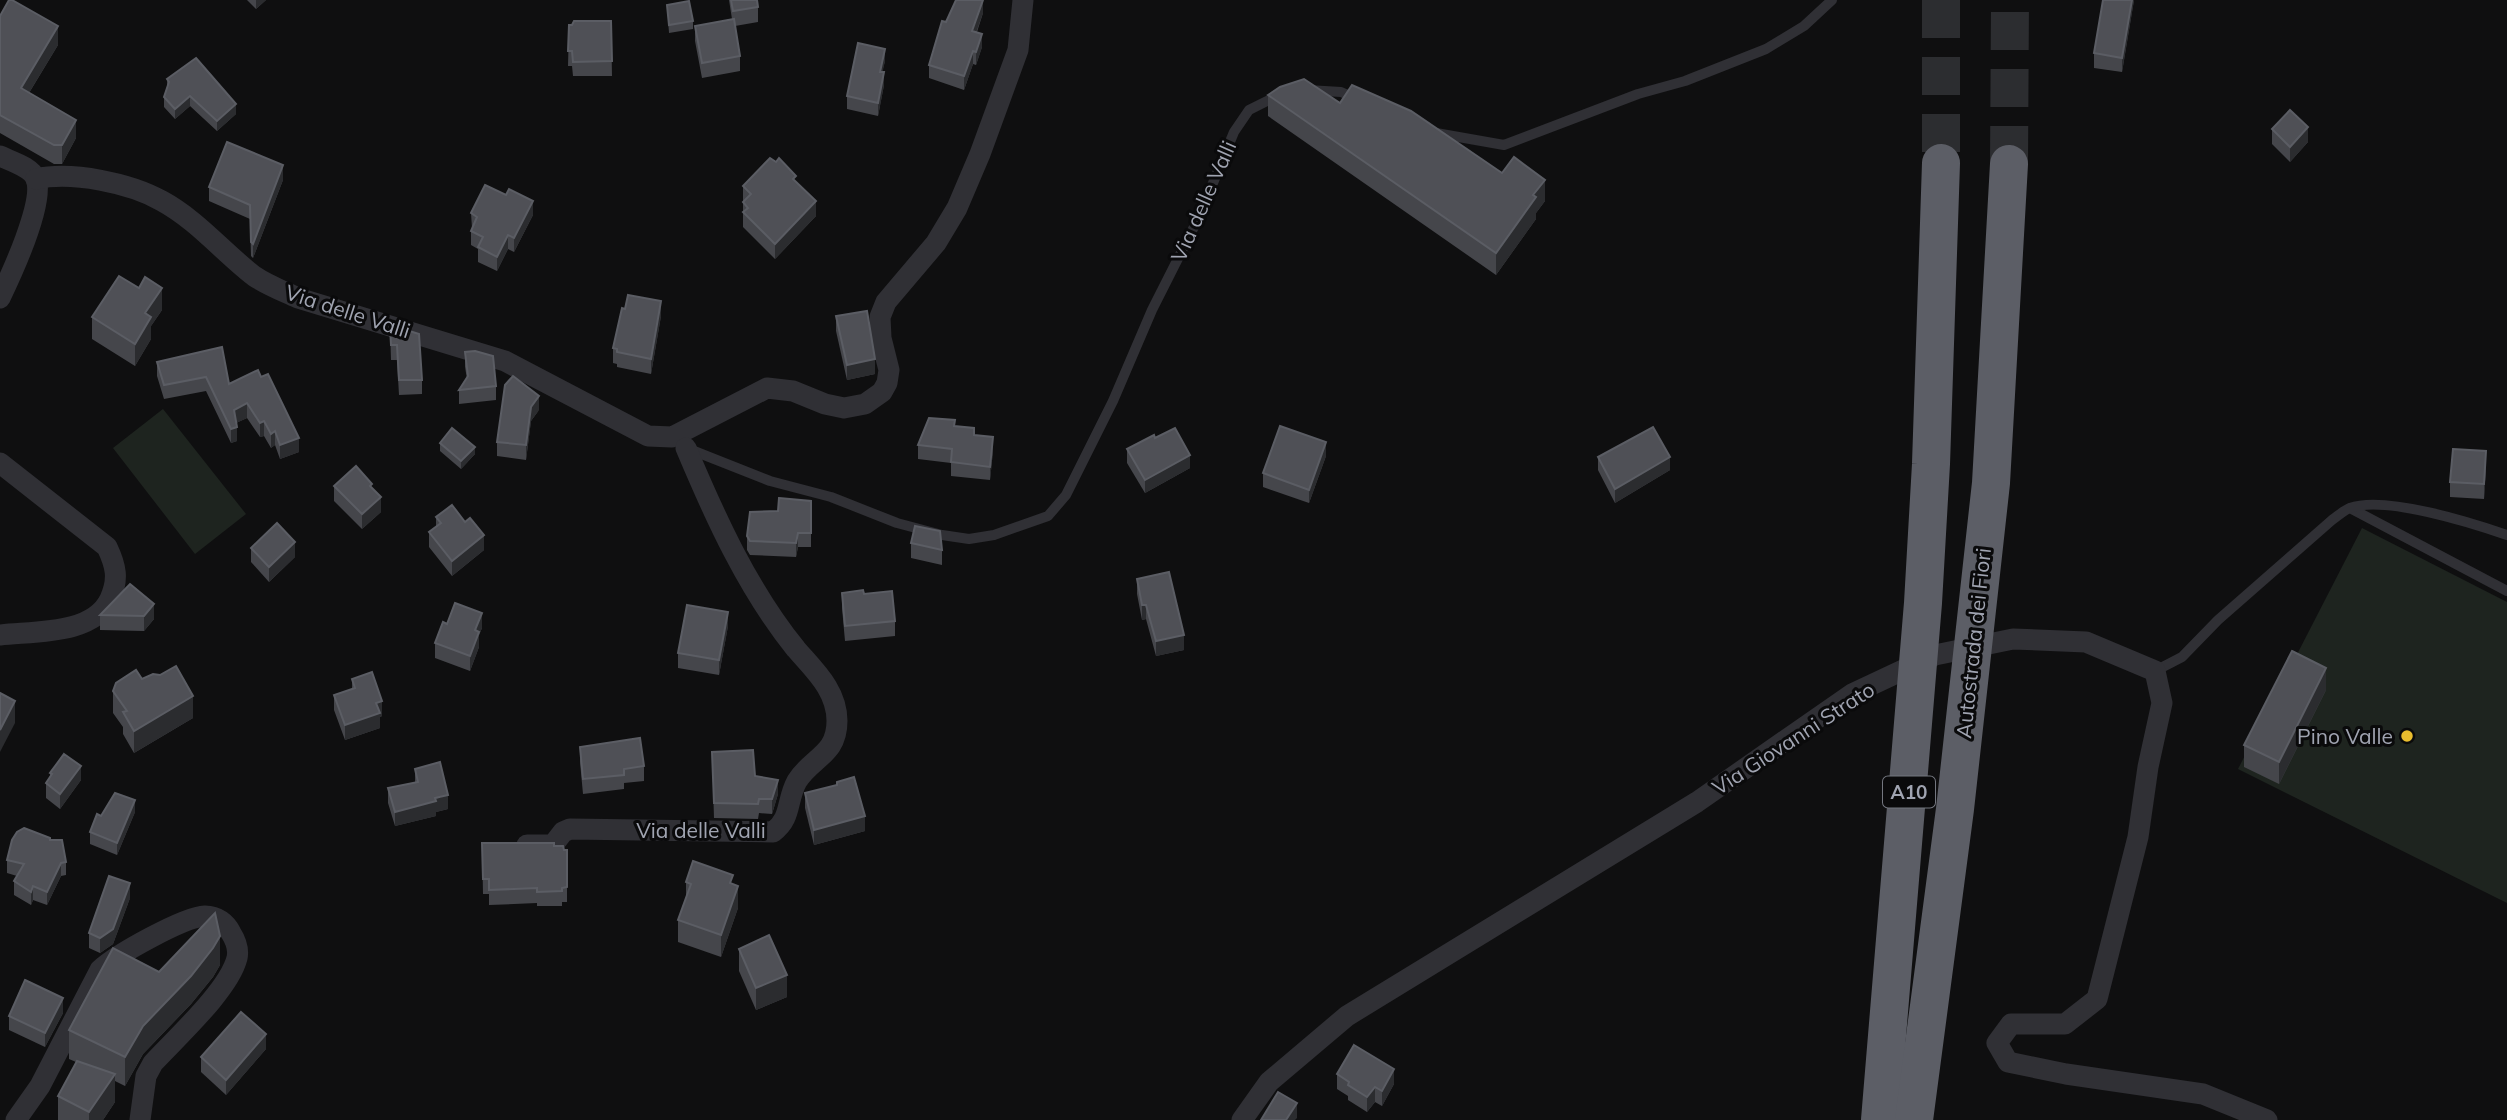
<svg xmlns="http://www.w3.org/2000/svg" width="2507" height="1120" viewBox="0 0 2507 1120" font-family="Mulish,sans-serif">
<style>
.green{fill:#1e241f}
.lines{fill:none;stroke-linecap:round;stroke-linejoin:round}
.motorway-tunnel{stroke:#2c2d30;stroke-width:38;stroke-dasharray:38 19;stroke-linecap:butt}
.service{stroke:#303035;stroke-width:10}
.minor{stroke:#303035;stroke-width:21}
.motorway{stroke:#5c5e66;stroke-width:38}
.wall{fill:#45464b}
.shaded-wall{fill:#2b2c2f}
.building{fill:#4f5056;stroke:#5b5d64;stroke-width:2}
.poi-dot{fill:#e9bd2e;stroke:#0a0a0b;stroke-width:2.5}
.labels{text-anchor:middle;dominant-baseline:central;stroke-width:6;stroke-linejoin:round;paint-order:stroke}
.shield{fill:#0a0a0b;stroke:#73767f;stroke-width:2}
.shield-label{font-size:19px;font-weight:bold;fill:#a0a4b1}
.street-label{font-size:21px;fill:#a0a4b1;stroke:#0a0a0b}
.poi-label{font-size:21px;fill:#a0a4b1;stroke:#0a0a0b;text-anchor:end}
</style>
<rect width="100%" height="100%" fill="#0f0f10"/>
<g class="green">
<path d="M163,409L246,514L195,554L113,448Z"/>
<path d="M2362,528L2507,602V903L2238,769Z"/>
</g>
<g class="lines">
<g class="motorway-tunnel">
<path d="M1941,0V163"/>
<path d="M2009,164L2010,0"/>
</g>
<g class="service">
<path d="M1308,90L1341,92L1357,99"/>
<path d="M1436,133L1504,145L1638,94L1685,81L1766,49L1804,26L1832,0"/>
<path d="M689,449L770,481L831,497L897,523L942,535L969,539L994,535L1048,516L1066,495L1113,401L1152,310L1199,217L1234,132L1249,110L1279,95"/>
<path d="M2350,508L2507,591"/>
<path d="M2155,671L2182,657L2218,620L2332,520C2338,516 2344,510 2350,508C2384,495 2472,523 2507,535"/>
</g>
<g class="minor">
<path d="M0,156C10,161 32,167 36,179C45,202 11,275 0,298"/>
<path d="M36,179C72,171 130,183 162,201C197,220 223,252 254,276C267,285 283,291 298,298L505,361L648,436L672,437L767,388L793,391L825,404L844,408L865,404L882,392L887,383L889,370L881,338L880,317L886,302L936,243L957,208L980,154L1018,50L1023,0"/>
<path d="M0,463L107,547C116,566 119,579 110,599C93,635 35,631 0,635"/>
<path d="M527,845H553L563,832L570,829L773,832C792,818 786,801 797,781C812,757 837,755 837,721C837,690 814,670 796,649C748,590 715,517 686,448"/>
<path d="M16,1120L40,1086L100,970C117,954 184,917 205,916C217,916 226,923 231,933C236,941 239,949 237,958C229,990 176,1038 153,1063L146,1076L140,1120"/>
<path d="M1242,1120L1269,1082L1347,1016L1697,802L1852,694L1935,655L2013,639L2086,642L2155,671L2162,703L2148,767L2138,837L2097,999L2065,1024H2011L1997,1043L2008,1062L2066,1074L2203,1094L2267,1120"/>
</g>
<g class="motorway">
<path d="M1880,1120L1923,603L1931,464L1941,163"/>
<path d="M1914,1120L1955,809L1991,483L2009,164"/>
</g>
</g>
<g class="wall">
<path d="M247,0H266L256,9Z"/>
<path d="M729,0H757L758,7V22L735,26L740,56V71L702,78L695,41V26L732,19Z"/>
<path d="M2134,0L2122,72L2094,68V53Z"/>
<path d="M667,5L693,21V29L669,33Z"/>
<path d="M983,13L977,32L982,47L976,65L973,64L964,90L929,78V65L946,22Z"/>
<path d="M0,16L58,45L29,93L76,138L62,164H54L0,133Z"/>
<path d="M611,21L612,76H573L572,66H568L569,25Z"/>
<path d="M885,61L882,72L884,85L878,116L847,109V96Z"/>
<path d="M167,79L236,114L217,131L190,106L175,119L164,107V97L167,89Z"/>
<path d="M1268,95L1340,103L1502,173L1545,201L1536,213V219L1496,275L1268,116Z"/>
<path d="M2272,129L2308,142L2290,162L2272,144Z"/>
<path d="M283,180L253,258L251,256L250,219L209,201V187Z"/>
<path d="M796,182L816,216L775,259L743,227V186Z"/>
<path d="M471,213L533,215L514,252L508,249L497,271L478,262V249L471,245V231L472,228Z"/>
<path d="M162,310L151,326V339L135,366L92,339V317Z"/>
<path d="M661,316L651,374L617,367V364L613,363V348Z"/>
<path d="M836,316L875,374L847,380L836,331Z"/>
<path d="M390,327L422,380V394L399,395L397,360H391Z"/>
<path d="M465,352L496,386V400L459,404V390L467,379L465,367Z"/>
<path d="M157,362L229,384L299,452L280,459L275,445L271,448L264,436L260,437L247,418L236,423L237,441L231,443L206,391L164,399L157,376Z"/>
<path d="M539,410L531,421L526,460L497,456V442Z"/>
<path d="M955,426L974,435L993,451L990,480L951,476V463L918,459V445Z"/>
<path d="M1155,438L1190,468L1145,493L1127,463V449Z"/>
<path d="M440,443L475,454L461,469L440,451Z"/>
<path d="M1326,456L1309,503L1263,487V473Z"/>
<path d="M1598,457L1670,470L1615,503L1598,470Z"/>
<path d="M2486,466L2484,499L2450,497V482Z"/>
<path d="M334,486L381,512L362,529L334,501Z"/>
<path d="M811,501V547H798L796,557L750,555L747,550V536L778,511Z"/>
<path d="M436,517L465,522L484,550L452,576L429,547V532L436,527Z"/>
<path d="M911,543L942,550V565L911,558Z"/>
<path d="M251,548L295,557L269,582L251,562Z"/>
<path d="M1137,579L1184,650L1156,656L1146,619L1142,620L1137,594Z"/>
<path d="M130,584L154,619L144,631L100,630V615Z"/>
<path d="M842,593L864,594L895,621V636L845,641L842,608Z"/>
<path d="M447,624L482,628L479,635V647L470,671L435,658V643Z"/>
<path d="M728,626L719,675L678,668V653Z"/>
<path d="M142,679L193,718L134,753L123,734V727L113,713V691Z"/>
<path d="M352,679L382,716L380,717V728L345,740L334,710V695L352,689Z"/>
<path d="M2326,690L2279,784L2244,767V745Z"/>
<path d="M580,747L644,766V781L624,783V789L583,794L580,762Z"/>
<path d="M712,752L755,776L778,794L772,814L759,813L758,819L714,818Z"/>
<path d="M415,769L448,809L436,812V816L395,826L388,803V788L415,783Z"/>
<path d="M50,773L81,780L60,809L46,798V783L50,778Z"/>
<path d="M837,785L865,831L814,845L805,808V793Z"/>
<path d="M135,812L117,855L90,844V832L101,816Z"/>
<path d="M50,840L66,862V875L61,876L47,905L33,900L31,905L14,895V881L17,876L7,873V860Z"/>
<path d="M482,843L554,846L564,850H567V902H562V906H537V903L489,905V894H483Z"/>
<path d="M686,882L733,884L738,908L721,957L678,942V920L686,899Z"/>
<path d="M130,898L113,944L100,953L89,948V933Z"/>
<path d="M739,949L787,997L756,1010L739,971Z"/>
<path d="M220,965L213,977L191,1004L143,1054L125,1086L115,1081V1102L103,1120H58V1096L76,1062L69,1059V1030L159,972Z"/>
<path d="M63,1013L45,1047L9,1030V1016Z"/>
<path d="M266,1049L226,1095L201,1072V1057Z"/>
<path d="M1337,1074L1394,1084L1382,1106L1375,1102L1367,1112L1348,1100V1096L1337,1089Z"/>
</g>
<g class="shaded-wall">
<path d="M256,0H266L256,9Z"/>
<path d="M983,0V13L972,44V31Z"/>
<path d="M2132,0H2134L2122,72V58Z"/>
<path d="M58,26V45L21,106V88Z"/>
<path d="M982,34V47L976,65V52Z"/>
<path d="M885,49V61L880,84V72Z"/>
<path d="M973,51V64L964,90V76Z"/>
<path d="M884,72V85L878,116V103Z"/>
<path d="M190,96V106L175,119V109Z"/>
<path d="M236,104V114L217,131V121Z"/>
<path d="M76,120V138L62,164V145Z"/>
<path d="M2308,127V142L2290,162V147Z"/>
<path d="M283,165V180L253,258V244Z"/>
<path d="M1545,180V201L1536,213V219L1496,275V253L1533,195Z"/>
<path d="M533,201V215L514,252V238Z"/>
<path d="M816,201V216L775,259V244Z"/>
<path d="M508,235V249L497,271V257Z"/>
<path d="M162,288V310L151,326V339L135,366V344L145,313Z"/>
<path d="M661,301V316L651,374V359Z"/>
<path d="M875,359V374L847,380V365Z"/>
<path d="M539,396V410L531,421L526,460V445L531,407Z"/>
<path d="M247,403V418L234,424V410Z"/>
<path d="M264,421V436L260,437V423Z"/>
<path d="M237,427V441L231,443V429Z"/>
<path d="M275,431V445L271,448V434Z"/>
<path d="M993,437V451L990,480V467Z"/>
<path d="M299,438V452L280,459V445Z"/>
<path d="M1326,442V456L1309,503V490Z"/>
<path d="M475,447V454L461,469V461Z"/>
<path d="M2486,451V466L2484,499V484Z"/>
<path d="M1190,455V468L1145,493V480Z"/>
<path d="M1670,457V470L1615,503V489Z"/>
<path d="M381,497V512L362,529V514Z"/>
<path d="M798,533V547L796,557V543Z"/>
<path d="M484,535V550L452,576V561Z"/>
<path d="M295,542V557L269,582V567Z"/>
<path d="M154,604V619L144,631V616Z"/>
<path d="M1142,605H1146V619L1142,620Z"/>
<path d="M728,612V626L719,675V660Z"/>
<path d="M482,613V628L479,635V647L470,671V656L475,630Z"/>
<path d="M1184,635V650L1156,656V641Z"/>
<path d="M2326,668V690L2279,784V762Z"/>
<path d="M193,696V718L134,753V731Z"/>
<path d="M15,701V723L0,752V730Z"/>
<path d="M382,701V716L380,717V728L345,740V725L376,703Z"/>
<path d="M81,766V780L60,809V794Z"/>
<path d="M778,780V794L772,814V799Z"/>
<path d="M448,795V809L436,812V816L395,826V812Z"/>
<path d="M135,800V812L117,855V843Z"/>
<path d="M865,816V831L814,845V830Z"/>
<path d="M61,863V876L47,905V892Z"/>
<path d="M130,883V898L113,944L100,953V938Z"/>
<path d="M33,886V900L31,905V892Z"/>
<path d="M738,886V908L721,957V935Z"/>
<path d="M220,936V965L213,977L191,1004L143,1054L125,1086V1057L143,1026Z"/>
<path d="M787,975V997L756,1010V988Z"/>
<path d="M63,998V1013L45,1047V1033Z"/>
<path d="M266,1034V1049L226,1095V1080Z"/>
<path d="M1394,1069V1084L1382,1106V1091Z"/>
<path d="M115,1074V1102L103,1120H89V1112Z"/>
<path d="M1375,1087V1102L1367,1112V1097Z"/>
<path d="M1297,1103V1118L1295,1120H1286Z"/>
</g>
<g class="building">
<path d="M9,0H12L58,26L21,88L76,120L62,145H54L0,115V16Z"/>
<path d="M731,0H757L758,7L733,11Z"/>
<path d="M956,0H983L972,31L982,34L976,52L973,51L964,76L929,65L942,21L946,22Z"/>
<path d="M2103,0H2132L2122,58L2094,53Z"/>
<path d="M689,1L693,21L669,25L667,5Z"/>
<path d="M734,19L740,56L702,63L695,26Z"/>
<path d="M574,21H611L612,61L573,62L572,51H568L569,25H572Z"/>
<path d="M858,43L885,49L880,72H884L878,103L847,96Z"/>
<path d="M196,58L236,104L217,121L190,96L175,109L164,97L169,82L167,79Z"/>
<path d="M1304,79L1340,103L1352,85L1411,111L1502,173L1514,157L1545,180L1533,195L1536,197L1496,253L1268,95L1280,87Z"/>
<path d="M2290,110L2308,127L2290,147L2272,129Z"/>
<path d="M227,142L283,165L253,244L251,242L250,205L209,187Z"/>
<path d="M770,158L776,162L779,158L796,176L793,179L816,201L775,244L743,212L748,208L743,202L751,194L743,186Z"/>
<path d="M485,185L506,195L509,189L533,201L514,238L508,235L497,257L478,247L483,237L471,231L477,217L471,213Z"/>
<path d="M119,276L139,288L145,277L162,288L145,313L151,317L135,344L92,317Z"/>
<path d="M628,295L661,301L651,359L617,352V349L613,348L622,308L625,309Z"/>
<path d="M867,311L875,359L847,365L836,316Z"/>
<path d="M390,327H397L419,334L422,380H399L397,345H391Z"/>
<path d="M222,347L229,384L258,370L261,377L268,374L299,438L280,445L275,431L271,434L264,421L260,423L247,403L234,410L237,427L231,429L206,377L164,385L157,362Z"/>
<path d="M475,351L493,356L496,386L459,390L468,376L465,352Z"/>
<path d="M513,376L539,396L531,407L526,445L497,442L505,385Z"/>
<path d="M929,418L955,420L954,426L974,428V435L993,437L990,467L951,462L952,449L918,445Z"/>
<path d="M1280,426L1326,442L1309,490L1263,473Z"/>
<path d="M1653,427L1670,457L1615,489L1598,457Z"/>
<path d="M452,428L475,447L461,461L440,443Z"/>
<path d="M1175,428L1190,455L1145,480L1127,449L1154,435L1155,438Z"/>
<path d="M2453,449L2486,451L2484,484L2450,482Z"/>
<path d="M356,466L372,484L370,486L381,497L362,514L334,486Z"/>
<path d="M779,498L811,501V533H798L796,543L750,541L747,536L750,512L778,511Z"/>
<path d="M452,505L465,522L470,518L484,535L452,561L429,532L441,523L436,517Z"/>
<path d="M277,523L295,542L269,567L251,548Z"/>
<path d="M915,526L940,531L942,550L911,543Z"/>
<path d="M1169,572L1184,635L1156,641L1146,605H1142L1137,579Z"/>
<path d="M130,584L154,604L144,616L100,615Z"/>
<path d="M863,590L864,594L892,591L895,621L845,626L842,593Z"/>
<path d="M455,603L482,613L475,630L479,632L470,656L435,643L443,622L447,624Z"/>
<path d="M687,605L728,612L719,660L678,653Z"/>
<path d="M2292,651L2326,668L2279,762L2244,745Z"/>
<path d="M176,666L193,696L134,731L123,712L127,711L113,691L116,683L136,670L142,679L153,674L160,675Z"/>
<path d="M372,672L382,701L376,703L380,713L345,725L334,695L355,688L352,679Z"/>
<path d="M0,693L15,701L0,730Z"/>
<path d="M640,738L644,766L624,769V775L583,779L580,747Z"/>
<path d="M753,750L755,776L778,780L772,799H759L758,804L714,803L712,752Z"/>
<path d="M64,754L81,766L60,794L46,783L52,774L50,773Z"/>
<path d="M440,762L448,795L435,798L436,801L395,812L388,788L418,782L415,769Z"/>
<path d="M854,777L865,816L814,830L805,793L837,785V782Z"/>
<path d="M115,793L135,800L117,843L90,832L97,814L101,816Z"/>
<path d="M24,828L50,838V840H62L66,862L61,863L47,892L33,886L31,892L14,881L24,864L7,860L12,840L17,832Z"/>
<path d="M482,843H554V846H563L564,850H567V887L562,888V891L537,892V888L489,890V879H483Z"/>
<path d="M693,861L733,875L730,883L738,886L721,935L678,920L691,884L686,882Z"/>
<path d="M109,876L130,883L113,929L100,938L89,933Z"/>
<path d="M215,913L220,936L213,948L191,976L143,1026L125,1057L69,1030L113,948L159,972Z"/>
<path d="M769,935L787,975L756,988L739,949Z"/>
<path d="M25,980L63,998L45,1033L9,1016Z"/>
<path d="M241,1012L266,1034L226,1080L201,1057Z"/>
<path d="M1354,1045L1394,1069L1382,1091L1375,1087L1367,1097L1348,1085L1349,1082L1337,1074Z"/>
<path d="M77,1061L115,1074L89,1112L58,1096Z"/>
<path d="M1278,1092L1297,1103L1286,1120H1261Z"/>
</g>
<circle class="poi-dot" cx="2407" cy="736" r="7"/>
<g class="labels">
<rect class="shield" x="1883" y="776.5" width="52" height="31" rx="5"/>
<g class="shield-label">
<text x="1909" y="792">A10</text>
</g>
<g class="street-label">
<text transform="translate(1203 201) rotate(-66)">Via delle Valli</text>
<text transform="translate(348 311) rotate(18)">Via delle Valli</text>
<text transform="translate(1973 643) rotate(-84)">Autostrada dei Fiori</text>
<text transform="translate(1793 738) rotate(-33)">Via Giovanni Strato</text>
<text x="701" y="830">Via delle Valli</text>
</g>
<g class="poi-label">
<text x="2393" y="736">Pino Valle</text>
</g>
</g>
</svg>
